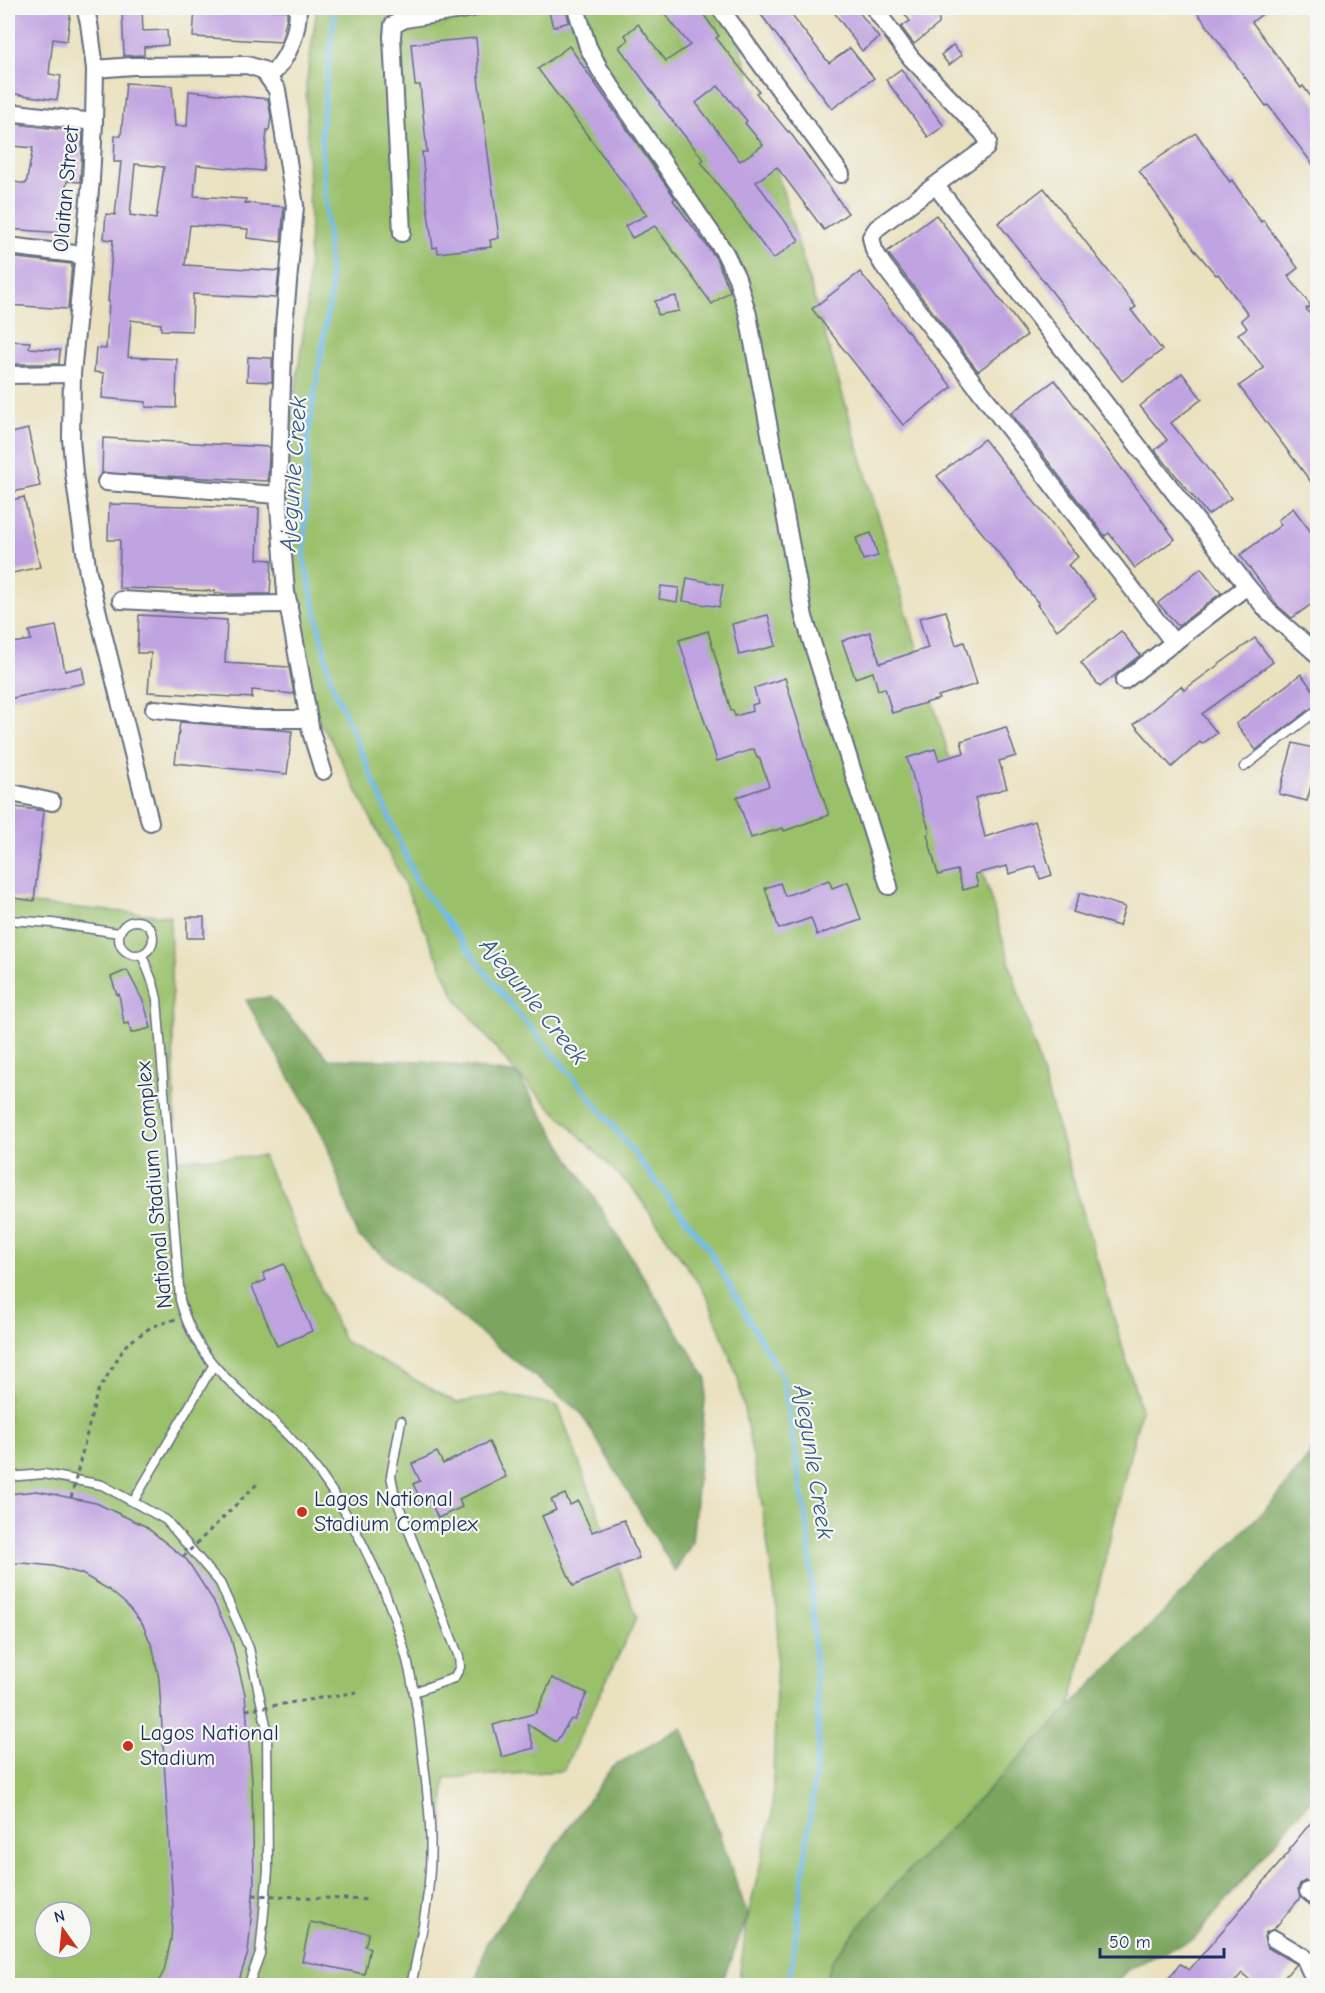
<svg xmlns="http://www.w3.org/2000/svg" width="1325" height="1993" viewBox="0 0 1325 1993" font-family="'Comic Neue',sans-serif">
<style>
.green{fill:#9ac06b;stroke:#5a7864;stroke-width:1.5;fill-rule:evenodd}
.forest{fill:#7ba65f;stroke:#4b6a5e;stroke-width:1.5}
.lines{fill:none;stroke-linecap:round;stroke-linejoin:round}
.stream{stroke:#70bae9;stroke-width:5}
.building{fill:#c0a3e1;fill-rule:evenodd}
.lane-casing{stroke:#636d80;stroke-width:11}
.street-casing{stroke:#636d80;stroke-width:20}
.path{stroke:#636d80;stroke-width:3;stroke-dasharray:4.5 4.5;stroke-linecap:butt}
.lane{stroke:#fff;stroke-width:8}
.street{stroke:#fff;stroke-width:16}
.path-bridge{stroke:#636d80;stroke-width:3;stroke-dasharray:4.5 4.5;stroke-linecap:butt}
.poi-dot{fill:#c8321e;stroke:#f6f6f2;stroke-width:2}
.labels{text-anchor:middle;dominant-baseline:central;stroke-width:4.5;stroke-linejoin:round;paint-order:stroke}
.street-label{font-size:22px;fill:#1b2f5e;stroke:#f6f6f2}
.poi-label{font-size:22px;fill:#1b2f5e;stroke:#f6f6f2;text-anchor:start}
.water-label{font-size:24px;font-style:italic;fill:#355988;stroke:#f6f6f2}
</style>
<rect width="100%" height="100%" fill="#f6f6f2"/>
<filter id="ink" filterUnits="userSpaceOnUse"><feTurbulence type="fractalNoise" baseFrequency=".0167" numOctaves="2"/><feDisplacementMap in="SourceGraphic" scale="12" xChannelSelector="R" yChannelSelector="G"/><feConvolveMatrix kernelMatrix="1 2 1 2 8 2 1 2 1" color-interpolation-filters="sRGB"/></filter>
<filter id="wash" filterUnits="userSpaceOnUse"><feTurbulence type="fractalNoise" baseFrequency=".008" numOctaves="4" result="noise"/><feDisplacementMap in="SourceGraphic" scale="24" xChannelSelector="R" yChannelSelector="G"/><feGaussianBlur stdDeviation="1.35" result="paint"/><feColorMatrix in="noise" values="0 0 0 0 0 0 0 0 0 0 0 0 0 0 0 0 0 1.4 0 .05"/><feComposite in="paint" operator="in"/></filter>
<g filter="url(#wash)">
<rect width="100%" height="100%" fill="#eae1bf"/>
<g class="green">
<path d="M317,8H729L1141,1410L1003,1985H738L748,1916L772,1815L778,1618L762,1505L738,1378L707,1296L634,1190L517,1074L456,999L401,877L329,737L315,716L284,510L289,437L307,306L310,225L306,85Z"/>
<path d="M8,902L170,916L176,1159L263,1156L344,1341L457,1403L503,1394L558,1406L637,1617L563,1771L445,1778L442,1839L425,1929L410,1985H8ZM45,1912H81V1948H45Z"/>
</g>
<g class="forest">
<path d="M270,997L329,1059L425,1061L517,1074L707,1379L692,1543L675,1571L581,1413L357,1235L326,1142L246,1000Z"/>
<path d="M1317,1446V1792L1194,1939L1129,1968L1114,1985H824L832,1960L896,1883L1277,1497Z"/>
<path d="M682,1727L748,1916L721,1985H475L486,1944L612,1767Z"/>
</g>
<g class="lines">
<path class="stream" d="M335,8L321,132L331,292L308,436L304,559L331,681L417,882L501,993L595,1103L708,1248L783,1379L809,1536L819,1744L791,1973L787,1986"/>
</g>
<g id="blocks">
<g class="building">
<path d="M8,8H71L67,41L53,39L49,74L61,76L57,100L8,93Z"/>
<path d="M195,8L287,10V17L281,42L193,37Z"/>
<path d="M566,8L569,22L553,27L549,12Z"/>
<path d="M660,8H699L719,36L716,38L759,91L756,93L788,132L789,131L848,213L824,230L777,167L756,182L799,240L773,259L701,162L704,160L659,104L660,103L619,47L628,40L625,35L638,24L666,61L690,45ZM718,86L747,121L745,123L763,145L740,161L696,103Z"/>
<path d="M756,8H786L829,63L850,48L874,78L832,109Z"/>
<path d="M831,8H856L879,38L862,51Z"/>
<path d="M900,8H930L939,19V24L914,44L901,27L910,21Z"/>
<path d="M1194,8H1270L1252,22L1301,88L1303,86L1317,105V170L1268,105L1266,106Z"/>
<path d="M122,9H142L143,31L167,30L168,45L144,47V55L124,56Z"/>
<path d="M476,38L479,77H478L499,238L490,240L491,247L438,253L437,247L433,248L427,205L422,152H427L420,85H415L411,44Z"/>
<path d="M953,45L962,55L949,65L941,55Z"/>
<path d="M569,46L675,198L673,200L716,258L730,291L712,304L655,226L632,238L625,226L647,215L538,69Z"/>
<path d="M901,69L944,126L928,137L886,80Z"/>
<path d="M126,83L172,86L175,126H187L189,91L268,99L271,117L269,130H267L263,171L197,165L194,196L246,199L245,203L284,207L281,242L247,238L248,229L190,225L185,265L279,271L276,298L193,294L192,331L161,330V324L131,320L128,357L177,359L176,408L146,407V402L102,398L104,373L94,372L96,348L106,349L109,301H108L113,240L104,239L106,214L115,215L121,162H114L115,136H121ZM135,164L164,167L156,219L130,215Z"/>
<path d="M16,124L83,132L80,182L67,181L62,213H65L63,233L8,229V181L26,184L33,148L13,146Z"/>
<path d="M1196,133L1230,182L1232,180L1261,222L1263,220L1298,268L1288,276L1311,306L1306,309L1317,324V490L1239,386L1264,368L1238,334L1247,328L1241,320L1248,314L1218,274L1216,275L1194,249L1139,171Z"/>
<path d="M1044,188L1136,307L1131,310L1162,350L1122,381L998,223Z"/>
<path d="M936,215L1027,335L978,371L887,252Z"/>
<path d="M8,257L72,264L68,309L8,305Z"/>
<path d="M860,272L952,387L903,425L812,309Z"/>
<path d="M676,296L679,311L658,315L655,301Z"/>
<path d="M8,341L30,342L29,348L60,350L59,364H8Z"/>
<path d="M248,357L272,358V382L247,381Z"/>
<path d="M1182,373L1202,399L1171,423L1231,498L1208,515L1155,450L1167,440L1140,406Z"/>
<path d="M1055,380L1175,539L1135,568L1109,533L1105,536L1011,413Z"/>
<path d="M28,429L40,486L13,492L8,466V434Z"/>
<path d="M103,438L269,447L268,481L102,473Z"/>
<path d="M984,439L1078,557L1068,565L1096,599L1057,630L1037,605L1039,604L937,476Z"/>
<path d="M24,497L40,567L8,574V501Z"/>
<path d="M109,504L259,508L257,559L272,560L270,594H231L214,593L215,591L119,588L120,540H108Z"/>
<path d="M1293,508L1317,540V600L1292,618L1278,606L1240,555L1281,525L1278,520Z"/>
<path d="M871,533L878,556L863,560L856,538Z"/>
<path d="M1201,568L1221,593L1178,626L1158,603Z"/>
<path d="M687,578L723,585L719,607L683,601Z"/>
<path d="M661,586L679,588L677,602L659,599Z"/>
<path d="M946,611L956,645L964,642L977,684L938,696L939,699L892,713L885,688L878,690L873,672L855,678L842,641L870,632L880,663L928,648L919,618Z"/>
<path d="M139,615L227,620L225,663L289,667L294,694L252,690V698L148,692L151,653H137Z"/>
<path d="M768,615L776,646L739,655L732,624Z"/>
<path d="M56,626L65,671L82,667L85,683L8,699V644L31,640L29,631Z"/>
<path d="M708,631L731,711L733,710L735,716L753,711L752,705L758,703L754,688L785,678L808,755L829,815L784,831L783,828L751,838L737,797L769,786L759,757L757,758L754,749L717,761L679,640Z"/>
<path d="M1121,631L1140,655L1100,687L1081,663Z"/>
<path d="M1255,638L1273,662L1202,714L1217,733L1202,744L1200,742L1172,767L1134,724L1181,686L1184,690Z"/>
<path d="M1301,674L1317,696V704L1256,750L1236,724Z"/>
<path d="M180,722L292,731L287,774L175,763Z"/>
<path d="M1006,727L1016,756L999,761L1007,788L975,798L985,837L1035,821L1052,875L1040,879L1036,866L1009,874L1007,866L975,874L978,886L963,890L957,870L938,875L927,834L930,833L907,758L935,749L939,760L964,753L961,741Z"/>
<path d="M1293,743L1317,749V765L1307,801L1279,794Z"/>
<path d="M8,806L44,811L34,901L8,897Z"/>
<path d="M829,880L832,888L848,882L861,920L817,935L811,918L779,929L765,888L780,883L785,896Z"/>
<path d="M1080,893L1125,907L1119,926L1073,912Z"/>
<rect x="187" y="917" width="17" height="21"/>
<path d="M127,970L144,1003L151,1028L131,1033L129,1023L124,1024L119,994L117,995L111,977Z"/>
<path d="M284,1264L312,1331L277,1346L252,1286L266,1280L263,1273Z"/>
<path d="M489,1442L506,1477L459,1499L462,1507L438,1518L429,1499L422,1502L413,1484L420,1481L412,1464L437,1452L443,1464Z"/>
<path d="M37,1491L96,1503L145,1526L187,1560L213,1600L231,1638L245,1694L252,1781L254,1884L248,1953L237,1986H156L164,1971L171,1939L173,1907L159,1679L153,1649L143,1625L126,1604L108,1589L82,1574L53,1566L23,1563L8,1564V1494Z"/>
<path d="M565,1494L570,1505L578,1501L592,1532L624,1520L639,1558L573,1586L542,1516L556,1510L551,1500Z"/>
<path d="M552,1678L587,1693L575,1720L571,1719L556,1742L527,1724L534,1748L502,1757L493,1725L536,1713Z"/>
<path d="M1317,1815V1877L1313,1882L1305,1881L1300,1884L1298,1889L1300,1898L1274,1929L1265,1933L1264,1938L1268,1948L1296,1964L1277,1986H1257L1242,1973L1231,1986H1163L1180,1964L1189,1970L1290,1851L1289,1849Z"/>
<path d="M310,1922L369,1933L365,1946L370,1948L364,1974L302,1961Z"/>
</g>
</g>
</g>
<g filter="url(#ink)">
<use href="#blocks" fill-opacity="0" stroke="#636d80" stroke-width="1.5"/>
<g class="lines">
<defs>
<g id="lane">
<path d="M1244,767L1318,710"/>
<path d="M8,920L52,923L119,933"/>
<circle cx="136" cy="938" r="17"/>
<path d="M142,955L153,983L157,999L180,1300C200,1376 257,1397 303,1452C356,1516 400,1611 414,1693C419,1717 421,1741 424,1765C429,1804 433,1844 429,1883C426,1917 418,1952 411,1986"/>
<path d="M401,1421L391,1476L395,1496L459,1657L460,1667L454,1678L414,1692"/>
<path d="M8,1477L44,1474L102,1485L166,1520L220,1583L249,1648L267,1729L268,1870L260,1954L248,1986"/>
<path d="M133,1502L213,1366"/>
</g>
<g id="street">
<path d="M85,8L89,23L95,69L94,122L91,180L72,374L71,438L74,474L88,573L150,822"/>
<path d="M576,8L588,47L600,70L725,253L737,278L748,315L804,617L889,886"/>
<path d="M720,8L841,174"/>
<path d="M874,8L911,58L983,133L988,141L986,148L877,228L871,237L874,250L883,265L1174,643"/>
<path d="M95,69L133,66L247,65L263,70L277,90L295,206L284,326L278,495L286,592L311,732L323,771"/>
<path d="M269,77C288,59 298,34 298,8"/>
<path d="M8,112L94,122"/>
<path d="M936,186L1247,586L1268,611L1318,655"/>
<path d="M402,233L392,37L393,25L405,19L473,8"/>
<path d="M8,246L83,255"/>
<path d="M8,375L72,374"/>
<path d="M106,482L278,495"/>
<path d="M121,600L213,605L289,604"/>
<path d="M1124,681L1247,586"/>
<path d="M154,709L255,719H309"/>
<path d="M8,792L52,802"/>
<path d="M1308,1891L1318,1900"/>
<path d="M1274,1939L1304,1957L1317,1986"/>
</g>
</defs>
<use href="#lane" class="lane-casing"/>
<use href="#street" class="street-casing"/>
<path class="path" d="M97,1393L126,1345L151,1327L176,1319"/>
<use href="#lane" class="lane"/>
<use href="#street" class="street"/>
<g class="path-bridge">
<path d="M71,1498L97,1393"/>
<path d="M183,1557L258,1483"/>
<path d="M246,1710L357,1692"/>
<path d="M253,1895L370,1900"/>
</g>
</g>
</g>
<g class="poi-dot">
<circle cx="302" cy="1512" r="6"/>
<circle cx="128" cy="1746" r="6"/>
</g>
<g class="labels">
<g class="street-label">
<text transform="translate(66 189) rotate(-85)">Olaitan Street</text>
<text transform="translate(154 1185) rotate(-95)">National Stadium Complex</text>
</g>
<g class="poi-label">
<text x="314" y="1499">Lagos National<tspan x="314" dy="25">Stadium Complex</tspan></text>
<text x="140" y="1733">Lagos National<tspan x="140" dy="25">Stadium</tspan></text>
</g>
<g class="water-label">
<text transform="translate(293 474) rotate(-86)">Ajegunle Creek</text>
<text transform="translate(534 1001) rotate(51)">Ajegunle Creek</text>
<text transform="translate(814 1462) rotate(81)">Ajegunle Creek</text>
</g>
</g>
<rect width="1325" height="1993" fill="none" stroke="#f6f6f2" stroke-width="30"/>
<g transform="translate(63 1930) rotate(345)"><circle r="28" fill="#f6f6f2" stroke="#9ea6b7" stroke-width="1.5"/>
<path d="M0-4.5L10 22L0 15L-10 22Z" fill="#c8321e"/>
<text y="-9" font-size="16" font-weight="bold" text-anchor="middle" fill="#1b2f5e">N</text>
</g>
<path d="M1100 1948v9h124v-9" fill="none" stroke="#1b2f5e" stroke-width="3"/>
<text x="1109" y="1948" font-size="18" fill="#1b2f5e" stroke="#f6f6f2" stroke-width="4.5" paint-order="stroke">50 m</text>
</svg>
